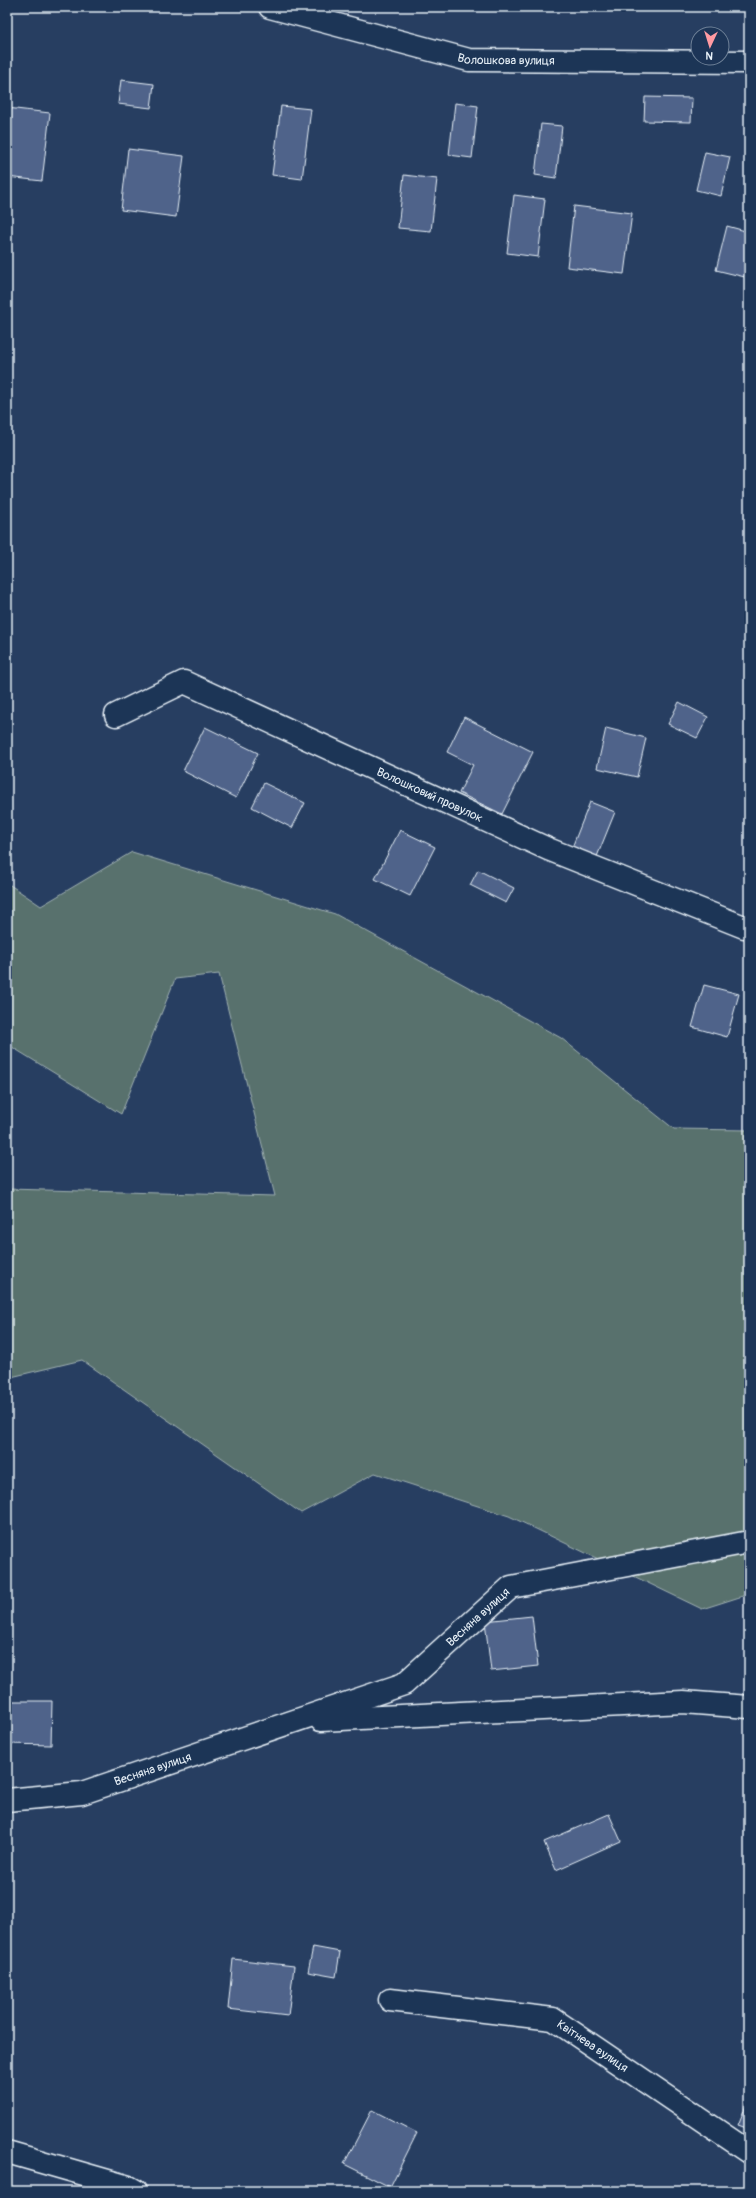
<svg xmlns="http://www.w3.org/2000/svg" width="756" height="2198" viewBox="0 0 756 2198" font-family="Pangolin,sans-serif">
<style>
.green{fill:#59716d;stroke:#a0b1b2}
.building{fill:#4f638a;stroke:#e8f1f8}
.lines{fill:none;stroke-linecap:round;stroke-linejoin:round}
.street-casing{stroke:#e8f1f8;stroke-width:25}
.street{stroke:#1d3557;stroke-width:22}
.labels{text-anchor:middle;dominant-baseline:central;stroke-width:3;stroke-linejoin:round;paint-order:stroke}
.street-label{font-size:12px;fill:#e8f1f8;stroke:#1d3557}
</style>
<rect width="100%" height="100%" fill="#273e61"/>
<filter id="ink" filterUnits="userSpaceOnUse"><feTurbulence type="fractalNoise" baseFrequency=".025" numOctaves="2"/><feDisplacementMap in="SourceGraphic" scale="8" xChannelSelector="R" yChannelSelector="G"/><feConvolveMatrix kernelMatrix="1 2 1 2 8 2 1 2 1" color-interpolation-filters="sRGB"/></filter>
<g filter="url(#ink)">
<path class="green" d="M132,852L335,914L561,1038L674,1129L749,1130V1594L702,1609L509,1516L375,1473L301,1513L82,1360L7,1378V1189L275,1196L219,974L175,979L121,1114L7,1044V883L41,906Z"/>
<g class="building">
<path d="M121,80L154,84L151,108L118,104Z"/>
<path d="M645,97L692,98L691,122L644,121Z"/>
<path d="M455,103L478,106L472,158L449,155Z"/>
<path d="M281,106L311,109L302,179L272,175Z"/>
<path d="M7,108L50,113L42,181L7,177Z"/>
<path d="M541,124L562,126L556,178L535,175Z"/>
<path d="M128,149L184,156L176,217L121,210Z"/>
<path d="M705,152L730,157L721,196L696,190Z"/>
<path d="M404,175L437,179L431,231L398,228Z"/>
<path d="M514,195L545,199L538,257L507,253Z"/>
<path d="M574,206L632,213L624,274L567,267Z"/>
<path d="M727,226L749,232V278L716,270Z"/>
<path d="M679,702L708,717L697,738L668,724Z"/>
<path d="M464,717L533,752L502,814L459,793L473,765L447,752Z"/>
<path d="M205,727L258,753L236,798L183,771Z"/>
<path d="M606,728L646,738L637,777L597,768Z"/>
<path d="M264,783L305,803L292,828L252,807Z"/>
<path d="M590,802L615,812L596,859L571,850Z"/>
<path d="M400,830L435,847L410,896L375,879Z"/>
<path d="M478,870L514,888L506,903L470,885Z"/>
<path d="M704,985L739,994L727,1037L692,1027Z"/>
<path d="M532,1616L538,1666L491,1671L485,1621Z"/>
<path d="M7,1701H52L51,1745L7,1744Z"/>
<path d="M609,1814L621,1841L556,1870L544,1842Z"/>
<path d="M313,1947L340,1952L336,1977L308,1972Z"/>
<path d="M233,1959L294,1966L288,2016L228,2009Z"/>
<path d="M749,2098V2129L738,2125Z"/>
<path d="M372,2110L417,2133L390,2187L344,2164Z"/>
</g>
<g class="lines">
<defs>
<g id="street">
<path id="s1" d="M270,7L469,60L749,62"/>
<path id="s2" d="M116,715L184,682L548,849L744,927H749"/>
<path d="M321,1720L683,1702L749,1707"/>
<path id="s3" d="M7,1800L82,1793L404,1684L511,1587L749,1542"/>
<path id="s4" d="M390,2000L553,2019L749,2152"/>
<path d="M7,2152L129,2187L136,2191"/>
</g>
</defs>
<use href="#street" class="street-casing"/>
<use href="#street" class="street"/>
</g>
</g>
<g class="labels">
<g class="street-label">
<text stroke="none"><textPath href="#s1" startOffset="243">Волошкова вулиця</textPath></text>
<text stroke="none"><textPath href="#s2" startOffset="346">Волошковий провулок</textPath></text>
<text stroke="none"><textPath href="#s3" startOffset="515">Весняна вулиця</textPath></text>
<text stroke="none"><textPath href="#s3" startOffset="150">Весняна вулиця</textPath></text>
<text stroke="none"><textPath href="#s4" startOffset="212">Квітнева вулиця</textPath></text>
</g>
</g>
<rect width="756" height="2198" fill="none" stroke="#1d3557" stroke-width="24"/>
<rect x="12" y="12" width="732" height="2174" fill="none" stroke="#e8f1f8" stroke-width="1.5" filter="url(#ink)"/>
<g transform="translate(710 46) rotate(184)"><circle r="19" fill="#1d3557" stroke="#6e8097"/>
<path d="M0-3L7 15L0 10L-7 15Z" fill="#ff9aa2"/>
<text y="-6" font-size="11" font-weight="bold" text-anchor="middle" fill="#e8f1f8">N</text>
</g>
</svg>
